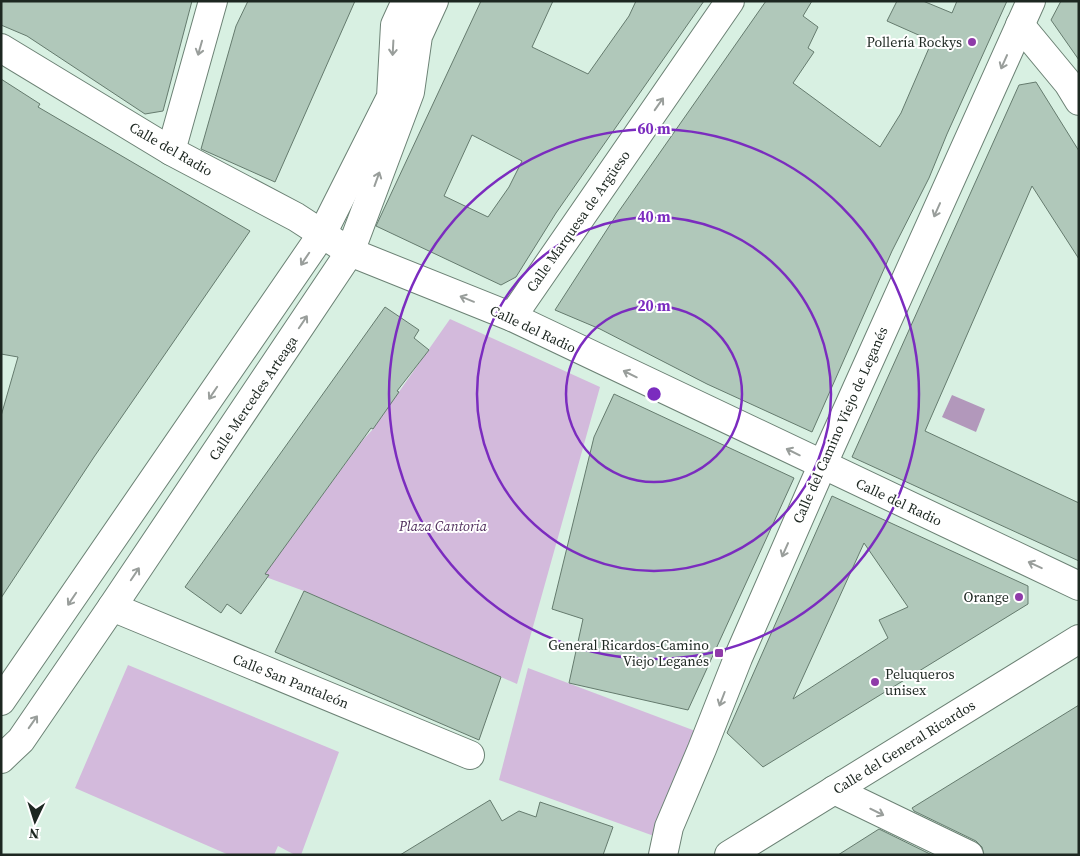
<svg xmlns="http://www.w3.org/2000/svg" width="1080" height="856" viewBox="0 0 1080 856" font-family="'Source Serif 4',serif">
<style>
.green{fill:#d3badc}
.water{fill:#b298bb}
.building{fill:#b0c8ba;stroke:#657b6e;fill-rule:evenodd}
.lines{fill:none;stroke-linecap:round;stroke-linejoin:round}
.street-casing{stroke:#6c8275;stroke-width:30}
.secondary-casing{stroke:#6c8275;stroke-width:30}
.primary-casing{stroke:#6c8275;stroke-width:30}
.street{stroke:#fff;stroke-width:28}
.secondary{stroke:#fff;stroke-width:28}
.primary{stroke:#fff;stroke-width:28}
.oneway{stroke:#999e9b}
.ring{fill:none;stroke:#7b2cbf;stroke-width:2.5}
.poi-dot{fill:#8f3ba9;stroke:#fff;stroke-width:2}
.labels{text-anchor:middle;dominant-baseline:central;stroke-width:4;stroke-linejoin:round;paint-order:stroke}
.poi-label{font-size:14px;fill:#1d2721;stroke:#fff;text-anchor:end}
.street-label{font-size:14px;fill:#1d2721;stroke:#fff}
.park-label{font-size:14px;font-style:italic;fill:#4f2d5b;stroke:#fff}
.centre{fill:#7b2cbf;stroke:#fff;stroke-width:2.5}
.ring-label{font-size:15px;text-anchor:middle;font-weight:bold;fill:#7b2cbf;stroke:#fff;stroke-width:4;stroke-linejoin:round;paint-order:stroke}
</style>
<rect width="100%" height="100%" fill="#d8f0e2"/>
<g class="green">
<path d="M450,319L600,387L517,684L304,591L263,576L362,441L373,429Z"/>
<path d="M128,665L339,752L301,855H295L278,846L274,855H229L75,788Z"/>
<path d="M528,668L698,732L654,836L499,780Z"/>
</g>
<path class="water" d="M952,395L985,409L976,432L942,417Z"/>
<g class="building">
<path d="M1,1H192L163,111L145,114L27,36L1,25Z"/>
<path d="M248,1H355L275,182L201,149L236,26Z"/>
<path d="M481,1H553L532,47L588,74L629,16L636,1H704L556,213L516,277L501,285L376,226ZM472,135L522,161L509,187L488,217L444,196Z"/>
<path d="M766,1H812L803,16L818,27L808,48L814,52L793,83L880,147L901,113L932,41L887,21L897,1H923L952,13L957,1H1007L947,134L929,178L892,251L812,432L707,384L600,329L555,310L619,211Z"/>
<path d="M1061,1H1079V60L1051,20Z"/>
<path d="M1,79L40,104L38,107L250,231L94,457L1,598V416L18,357L1,354Z"/>
<path d="M1036,82L1079,151V259L1032,186L925,431L1079,503V561L852,457L1019,85Z"/>
<path d="M385,307L419,330L414,338L429,350L397,391L399,392L373,429L371,428L265,574L269,575L241,614L227,604L221,613L185,587Z"/>
<path d="M614,394L794,478L688,710L569,683L583,619L552,609L594,437Z"/>
<path d="M832,496L1028,586V604L763,767L727,733ZM864,543L908,607L879,620L888,638L793,699Z"/>
<path d="M304,591L501,677L479,740L275,652Z"/>
<path d="M1079,705V855H984L982,847L976,841L914,811L912,808Z"/>
<path d="M490,800L502,821L519,811L536,817L540,802L613,827L603,855H400Z"/>
<path d="M879,829L932,855H838Z"/>
</g>
<g class="lines">
<defs>
<g id="street">
<path d="M1020,25L1068,83L1079,101"/>
<path d="M1,48L171,151L296,217L350,252L512,317L1079,586"/>
<path d="M171,151L213,1"/>
<path d="M512,317L730,1"/>
<path d="M112,607L470,755"/>
<path d="M1,701L322,234L391,97L395,25L406,1"/>
<path d="M1,759L21,740L112,607L350,252L410,92L418,36L434,1"/>
<path d="M834,790L969,855"/>
</g>
<path id="secondary" d="M663,855L669,827L702,749L738,658L822,466L1031,1"/>
<path id="primary" d="M729,855L1079,639"/>
</defs>
<use href="#street" class="street-casing"/>
<use href="#secondary" class="secondary-casing"/>
<use href="#primary" class="primary-casing"/>
<use href="#street" class="street"/>
<use href="#secondary" class="secondary"/>
<use href="#primary" class="primary"/>
</g>
<defs><path id="oneway-shaft" d="M-6 0H5M1.5-3L5.5 0L1.5 3" fill="none" stroke-width="1.6" stroke-linecap="round" stroke-linejoin="round" transform="scale(1.25)"/></defs>
<g class="oneway">
<use href="#oneway-shaft" transform="translate(200 48) rotate(106)"/>
<use href="#oneway-shaft" transform="translate(393 48) rotate(93)"/>
<use href="#oneway-shaft" transform="translate(1004 62) rotate(114)"/>
<use href="#oneway-shaft" transform="translate(659 104) rotate(-55)"/>
<use href="#oneway-shaft" transform="translate(377 179) rotate(-70)"/>
<use href="#oneway-shaft" transform="translate(937 210) rotate(114)"/>
<use href="#oneway-shaft" transform="translate(305 259) rotate(124)"/>
<use href="#oneway-shaft" transform="translate(467 299) rotate(-158)"/>
<use href="#oneway-shaft" transform="translate(303 322) rotate(-56)"/>
<use href="#oneway-shaft" transform="translate(630 374) rotate(-154)"/>
<use href="#oneway-shaft" transform="translate(213 393) rotate(124)"/>
<use href="#oneway-shaft" transform="translate(793 452) rotate(-154)"/>
<use href="#oneway-shaft" transform="translate(785 550) rotate(114)"/>
<use href="#oneway-shaft" transform="translate(1035 565) rotate(-155)"/>
<use href="#oneway-shaft" transform="translate(135 574) rotate(-56)"/>
<use href="#oneway-shaft" transform="translate(72 599) rotate(124)"/>
<use href="#oneway-shaft" transform="translate(722 699) rotate(111)"/>
<use href="#oneway-shaft" transform="translate(33 722) rotate(-55)"/>
<use href="#oneway-shaft" transform="translate(877 812) rotate(26)"/>
</g>
<g class="ring">
<circle cx="654" cy="394" r="88"/>
<circle cx="654" cy="394" r="177"/>
<circle cx="654" cy="394" r="265"/>
</g>
<g class="poi-dot">
<circle cx="972" cy="42" r="5"/>
<circle cx="1019" cy="597" r="5"/>
<rect x="714" y="648" width="10" height="10" rx="2.5"/>
<circle cx="875" cy="682" r="5"/>
</g>
<g class="labels">
<g class="poi-label">
<text x="962" y="42">Pollería Rockys</text>
<text x="1009" y="597">Orange</text>
<text x="709" y="645">General Ricardos-Camino<tspan x="709" dy="16">Viejo Leganés</tspan></text>
<text x="885" y="674" text-anchor="start">Peluqueros<tspan x="885" dy="16">unisex</tspan></text>
</g>
<g class="street-label">
<text transform="translate(171 149) rotate(30)">Calle del Radio</text>
<text transform="translate(578 221) rotate(-55)">Calle Marquesa de Argüeso</text>
<text transform="translate(533 329) rotate(25)">Calle del Radio</text>
<text transform="translate(253 398) rotate(-56)">Calle Mercedes Arteaga</text>
<text transform="translate(840 425) rotate(-66)">Calle del Camino Viejo de Leganés</text>
<text transform="translate(899 502) rotate(25)">Calle del Radio</text>
<text transform="translate(291 681) rotate(22)">Calle San Pantaleón</text>
<text transform="translate(904 747) rotate(-32)">Calle del General Ricardos</text>
</g>
<g class="park-label">
<text x="443" y="526">Plaza Cantoria</text>
</g>
</g>
<circle cx="654" cy="394" r="8" class="centre"/>
<g class="ring-label">
<text x="654" y="134">60 m</text>
<text x="654" y="222">40 m</text>
<text x="654" y="311">20 m</text>
</g>
<rect width="1080" height="856" fill="none" stroke="#1d2721" stroke-width="5"/>
<g transform="translate(35 821) rotate(184)" stroke="#ffffff" stroke-width="4" paint-order="stroke">
<path d="M0-4L9 19L0 12L-9 19Z" fill="#1d2721"/>
<text y="-8" font-size="14" font-weight="bold" text-anchor="middle" fill="#1d2721">N</text>
</g>
</svg>
